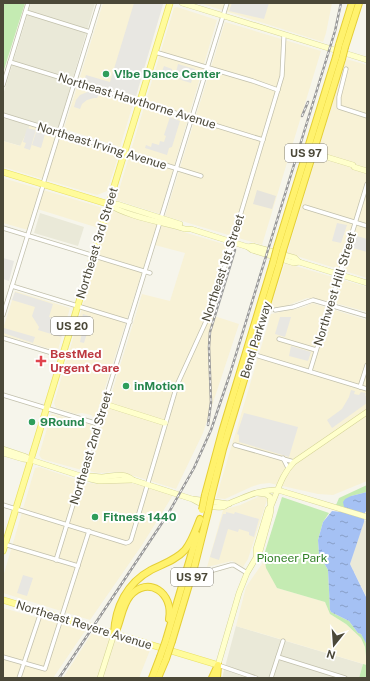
<svg xmlns="http://www.w3.org/2000/svg" width="370" height="681" viewBox="0 0 370 681" font-family="'Public Sans',sans-serif">
<style>
.residential{fill:#eae9d8}
.commercial{fill:#f8f2d6}
.industrial{fill:#e6e4dc}
.park{fill:#c4ebb2}
.parking{fill:#e8e7e2}
.water{fill:url(#water-ripples)}
.lines{fill:none;stroke-linecap:round;stroke-linejoin:round}
.street-casing{stroke:#c2c0ac;stroke-width:5}
.secondary-casing{stroke:#d5d496;stroke-width:6}
.primary-casing{stroke:#eae265;stroke-width:7}
.highway-casing{stroke:#e5cf35;stroke-width:8}
.street{stroke:#fff;stroke-width:3.5}
.secondary{stroke:#ffc;stroke-width:5}
.primary{stroke:#fffb9b;stroke-width:5.5}
.highway{stroke:#fff26d;stroke-width:6}
.rail-casing{stroke:#999;stroke-width:2.5}
.rail{stroke:#fff;stroke-width:1;stroke-dasharray:3;stroke-linecap:butt}
.highway-bridge-casing{stroke:#e5cf35;stroke-width:8;stroke-linecap:butt}
.highway-bridge{stroke:#fff26d;stroke-width:6}
.leisure-dot{fill:#2e9e5b;stroke:#fff;stroke-width:1.5}
.health-dot{fill:#e0444e;stroke:#fff;stroke-width:1.5}
.labels{text-anchor:middle;dominant-baseline:central;stroke-width:4;stroke-linejoin:round;paint-order:stroke}
.shield{fill:#fff;stroke:#817f74;stroke-width:1}
.shield-label{font-size:11px;font-weight:bold;fill:#4b4838}
.leisure-label{font-size:12px;font-weight:bold;fill:#27864d;stroke:#fff;text-anchor:start}
.street-label{font-size:12px;fill:#4b4838;stroke:#fff}
.health-label{font-size:12px;font-weight:bold;fill:#be3a42;stroke:#fff;text-anchor:start}
.park-label{font-size:12px;fill:#338127;stroke:#fff}
</style>
<defs>
<pattern id="water-ripples" width="26" height="14" patternUnits="userSpaceOnUse"><rect width="26" height="14" fill="#a5c1f4"/><path d="M2 4q2-2 4 0t4 0M15 11q2-2 4 0t4 0" fill="none" stroke="#889fc7"/></pattern>
</defs>
<rect width="100%" height="100%" fill="#f6f5eb"/>
<g class="residential">
<path d="M31,3H95L58,129L3,113V95Z"/>
<path d="M3,118L30,125L21,146L3,141Z"/>
<path d="M40,213L84,227L78,246L34,233Z"/>
<path d="M363,520L367,521V598L350,564Z"/>
<path d="M236,626L363,664L359,678H222Z"/>
</g>
<g class="commercial">
<path d="M103,3L163,4L136,96L79,80Z"/>
<path d="M200,3H332L326,33L323,42Z"/>
<path d="M177,7L217,20L160,214L116,200L174,8Z"/>
<path d="M225,22L321,51L262,245L165,216Z"/>
<path d="M346,59L367,65V278L287,253Z"/>
<path d="M77,87H78L132,103L133,104L120,147L68,130L67,132L63,131Z"/>
<path d="M30,125L119,154L107,191L97,195L3,167V141L20,146Z"/>
<path d="M3,178L227,245L205,313L239,324L203,433L176,489L128,474L117,472L99,473L78,469L42,459L39,455L51,415L53,414L101,428L142,294L170,301L185,253L151,244L95,419L91,415L82,413L76,414L56,408L54,403L105,230L34,208L28,230L3,223Z"/>
<path d="M285,263L367,287V312L328,301L307,298L286,306L270,308Z"/>
<path d="M15,291L70,308L58,350L57,351L3,335V329Z"/>
<path d="M312,303L367,320V481L333,495L318,494L269,483L260,484L251,487L225,499L216,498L271,314L304,307Z"/>
<path d="M39,467L87,483L103,484L114,482H128L173,495L142,545L90,620L3,593V577L35,468Z"/>
<path d="M260,496L265,497L267,500L248,559L243,567L232,561L207,567L223,510L240,505Z"/>
<path d="M264,561L277,588L325,602L330,614L346,624L361,638L365,647L367,665L236,626L246,587Z"/>
<path d="M3,608L85,631L53,678H3Z"/>
<path d="M92,633L150,650L139,678H63Z"/>
</g>
<path class="industrial" d="M257,190L276,196L272,209L253,204Z"/>
<g class="park">
<path d="M3,3H25L3,73Z"/>
<path d="M367,485V492L351,496L344,507L336,505L339,498Z"/>
<path d="M282,497L329,513L323,522L318,540L319,554L328,570L330,610L331,612L349,621L358,633L361,634L364,638L367,645V678H359L363,664L367,665L365,647L361,638L346,624L330,614L325,602L277,588L266,568L264,555Z"/>
</g>
<g class="parking">
<path d="M134,3L163,4L136,96L84,81L86,75L110,82Z"/>
<path d="M232,3H269L264,19L229,11Z"/>
<path d="M178,64L195,69L191,83L161,74L164,66L172,69V71L176,72Z"/>
<path d="M90,91V93H95L99,94L97,98H94L87,100L82,104L80,109L74,107L76,100L80,95Z"/>
<path d="M170,117L180,121L172,147L169,148L167,155L145,148L146,145L151,147L152,143L159,145L160,141L164,142L166,136L164,135Z"/>
<path d="M27,128L36,130L30,150L24,148L26,143L23,142Z"/>
<path d="M36,132L45,134L41,148L32,145Z"/>
<path d="M337,223L347,225L341,243L332,241Z"/>
<path d="M357,236L367,239V252L353,248Z"/>
<path d="M3,258L14,261L9,281L3,279Z"/>
<path d="M15,292L53,304L49,317L66,322L61,337L38,330L39,327L32,316L35,307L12,300Z"/>
<path d="M83,314L92,317L84,343L80,342L82,333L78,332Z"/>
<path d="M280,317H291L285,337L275,334Z"/>
<path d="M4,328L35,337L33,343L3,333Z"/>
<path d="M291,346L311,352L308,361L289,356Z"/>
<path d="M351,390L355,391L354,394L359,395L361,392L366,393L365,396L367,395V403L332,428L327,420L342,409L349,397Z"/>
<path d="M244,413L298,427L289,457L239,442V435L237,434Z"/>
<path d="M226,512L234,514L235,512L259,519L254,537L249,535V532L239,529L238,532L228,529L219,560L210,557L223,514H226Z"/>
<path d="M23,575L33,578L27,596L17,593Z"/>
</g>
<path class="water" d="M367,492V511L365,512L364,522L350,564L367,599V645L361,634L358,633L349,621L331,612L330,610L328,570L319,554L318,540L323,522L332,511L341,512L344,507L343,502L345,499L351,496Z"/>
<g class="lines">
<defs>
<g id="street">
<path d="M26,12L90,32"/>
<path d="M155,52L253,81L278,90"/>
<path d="M10,62L263,140"/>
<path d="M346,69L339,97V107L367,116"/>
<path d="M3,85L28,3"/>
<path d="M3,115L201,176"/>
<path d="M43,184L99,3"/>
<path d="M305,207L367,226"/>
<path d="M161,218L227,3"/>
<path d="M3,228L150,273"/>
<path d="M12,286L130,322"/>
<path d="M275,310L293,307L313,300L367,316"/>
<path d="M3,315L43,186"/>
<path d="M3,338L62,356"/>
<path d="M279,339L316,350"/>
<path d="M252,354L367,389"/>
<path d="M310,371L367,184"/>
<path d="M360,387L367,365"/>
<path d="M3,395L98,424"/>
<path d="M235,445L294,462"/>
<path d="M283,458L288,468"/>
<path d="M3,505L126,543L129,542L131,540L177,385L213,306L282,76L284,35"/>
<path d="M4,544L78,566"/>
<path d="M56,560L160,222"/>
<path d="M210,571L231,565H234L247,573"/>
<path d="M3,657L45,669L89,531"/>
<path d="M278,657L345,678"/>
<path d="M218,665L256,678"/>
<path d="M19,678L41,612"/>
<path d="M271,678L283,641"/>
</g>
<g id="secondary">
<path d="M182,3L367,60"/>
<path d="M313,151L320,155L353,165L354,167L367,171"/>
<path d="M108,204C128,217 162,222 185,229H191L248,247L253,246L295,258L299,262L367,283"/>
<path d="M109,204H117L180,224"/>
<path d="M248,247L252,250L294,263L299,262"/>
<path d="M105,404L165,423"/>
<path d="M3,449L24,456L30,459"/>
<path d="M3,453L23,459L31,460L90,479L99,481L133,480"/>
<path d="M82,476C89,475 95,477 102,477C112,476 125,472 133,480L192,499C200,504 211,508 222,507C225,507 227,504 230,503C246,497 260,489 278,490L367,517"/>
<path d="M193,499L229,504"/>
<path d="M256,555V549L268,509L271,506C278,490 282,474 294,462L367,412"/>
<path d="M218,665L239,593L247,573L260,551L270,515L271,510L270,497L266,494L257,493"/>
<path d="M100,678L114,634"/>
</g>
<g id="primary">
<path d="M3,172L108,204"/>
<path d="M3,551L170,3"/>
<path d="M3,600L218,665"/>
</g>
<g id="highway">
<path d="M339,45L352,3"/>
<path d="M345,47L359,3"/>
<path d="M277,248L336,57"/>
<path d="M283,250L342,59"/>
<path d="M205,495L222,432L273,263"/>
<path d="M211,497L223,449L279,265"/>
<path d="M116,631C121,620 122,606 130,596C148,575 174,593 169,619"/>
<path d="M114,634C115,607 127,583 151,570C163,564 176,560 185,550C192,541 196,529 200,519"/>
<path d="M166,640L197,535"/>
<path d="M172,641L194,568L208,512"/>
<path d="M152,678L160,657"/>
<path d="M158,678L166,659"/>
<path d="M212,678L218,665"/>
<path d="M217,678L218,666"/>
</g>
</defs>
<use href="#street" class="street-casing"/>
<use href="#secondary" class="secondary-casing"/>
<use href="#primary" class="primary-casing"/>
<use href="#highway" class="highway-casing"/>
<use href="#street" class="street"/>
<use href="#secondary" class="secondary"/>
<use href="#primary" class="primary"/>
<use href="#highway" class="highway"/>
<defs>
<g id="rail">
<path d="M302,116L308,102"/>
<path d="M208,425L211,402L209,347L210,332L235,250"/>
<path d="M59,678L168,514L194,468L211,430L230,374L297,155L335,31L341,3"/>
</g>
</defs>
<use href="#rail" class="rail-casing"/>
<use href="#rail" class="rail"/>
<defs>
<g id="highway-bridge">
<path d="M336,57L339,45"/>
<path d="M342,59L345,47"/>
<path d="M273,263L277,248"/>
<path d="M279,265L283,250"/>
<path d="M202,510L205,495"/>
<path d="M208,512L211,497"/>
<path d="M160,657L166,640"/>
<path d="M166,659L172,641"/>
</g>
</defs>
<use href="#highway-bridge" class="highway-bridge-casing"/>
<use href="#highway-bridge" class="highway-bridge"/>
</g>
<g class="leisure-dot">
<circle cx="106" cy="74" r="4"/>
<circle cx="126" cy="386" r="4"/>
<circle cx="32" cy="422" r="4"/>
<circle cx="95" cy="517" r="4"/>
</g>
<path class="health-dot" d="M39 355h4v4h4v4h-4v4h-4v-4h-4v-4h4z"/>
<g class="labels">
<g class="shield">
<rect x="285" y="144" width="42" height="18" rx="3"/>
<rect x="51" y="317" width="42" height="18" rx="3"/>
<rect x="171" y="568" width="42" height="18" rx="3"/>
</g>
<g class="shield-label">
<text x="306" y="153">US 97</text>
<text x="72" y="326">US 20</text>
<text x="192" y="577">US 97</text>
</g>
<g class="leisure-label">
<text x="114" y="74">V!be Dance Center</text>
<text x="134" y="386">inMotion</text>
<text x="40" y="422">9Round</text>
<text x="103" y="517">Fitness 1440</text>
</g>
<g class="street-label">
<text transform="translate(137 101) rotate(17)">Northeast Hawthorne Avenue</text>
<text transform="translate(102 146) rotate(17)">Northeast Irving Avenue</text>
<text transform="translate(97 243) rotate(-73)">Northeast 3rd Street</text>
<text transform="translate(223 268) rotate(-72)">Northeast 1st Street</text>
<text transform="translate(335 289) rotate(-73)">Northwest Hill Street</text>
<text transform="translate(256 340) rotate(-73)">Bend Parkway</text>
<text transform="translate(91 448) rotate(-73)">Northeast 2nd Street</text>
<text transform="translate(84 625) rotate(17)">Northeast Revere Avenue</text>
</g>
<g class="health-label">
<text x="50" y="354">BestMed<tspan x="50" dy="14">Urgent Care</tspan></text>
</g>
<g class="park-label">
<text x="292" y="558">Pioneer Park</text>
</g>
</g>
<rect width="370" height="681" fill="none" stroke="#4b4838" stroke-width="8"/>
<g transform="translate(334 645) rotate(197)" stroke="#ffffff" stroke-width="3" paint-order="stroke">
<path d="M0-3L7 15L0 10L-7 15Z" fill="#4b4838"/>
<text y="-6" font-size="11" font-weight="bold" text-anchor="middle" fill="#4b4838">N</text>
</g>
</svg>
